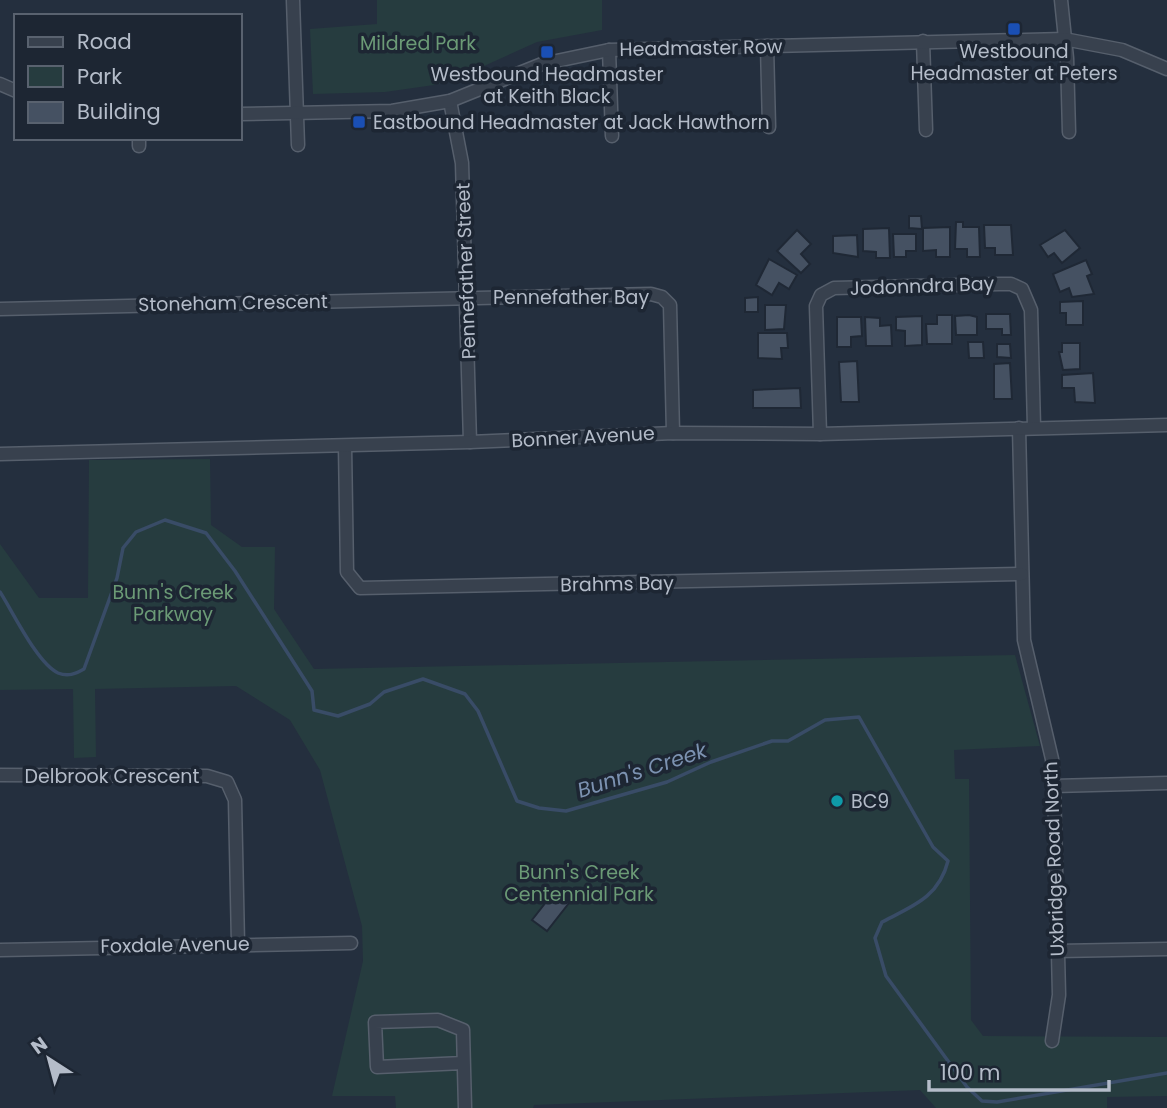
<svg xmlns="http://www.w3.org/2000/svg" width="1167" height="1108" viewBox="0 0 1167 1108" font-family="Poppins,sans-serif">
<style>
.green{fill:#263c3f}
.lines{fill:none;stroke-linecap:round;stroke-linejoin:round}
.stream{stroke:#394c67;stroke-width:3.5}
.building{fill:#455162;stroke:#1f2835;stroke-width:2}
.minor-casing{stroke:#565f6c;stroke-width:15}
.minor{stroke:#38414e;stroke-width:12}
.transit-dot{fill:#1a4fb4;stroke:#1d2633;stroke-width:2.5}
.culture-dot{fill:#0f9aa8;stroke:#1d2633;stroke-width:2.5}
.labels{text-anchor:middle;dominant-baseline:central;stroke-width:7;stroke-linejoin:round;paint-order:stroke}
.park-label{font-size:19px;fill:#6b9a76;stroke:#1d2633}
.street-label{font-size:19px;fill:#b4bcc9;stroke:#1d2633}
.poi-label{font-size:19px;fill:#b4bcc9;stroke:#1d2633}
.water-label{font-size:21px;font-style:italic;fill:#7c92b1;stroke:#1d2633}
</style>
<rect width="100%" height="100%" fill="#242f3e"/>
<g class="green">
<path d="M377,0H602V30L537,42L453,80L434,85L385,92L313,94L310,29L377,24Z"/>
<path d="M210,459L211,525L242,547H275L274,609L314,669L1015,655L1040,746L954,750L955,779H969L971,1020L983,1036L1167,1037V1096L1107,1097V1108H936L920,1090L534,1105L533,1108H396L395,1096H332L363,961L362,926L320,770L290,720L236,686L95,689L96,757L74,758L73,689L0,690V544L39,598H88L89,460Z"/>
</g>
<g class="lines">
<path class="stream" d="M0,592C13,612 37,663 58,673C68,677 75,674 84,669L117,578L123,548L136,532L165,520L206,533L235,571L312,691L314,710L338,716L370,704L384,692L423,679L465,694L478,711L517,801L539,808L566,811L667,782L711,762L772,741H788L825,720L859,717L933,847L948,861C939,897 913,906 882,922L875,938L886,976L967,1087L982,1101L997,1102L1167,1073"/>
</g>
<g class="building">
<path d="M909,216H921L922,229L909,228Z"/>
<path d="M956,222H963V227H979L980,257H967V249H955Z"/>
<path d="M984,225H1011L1013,255H995V248H985Z"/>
<path d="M950,227V257H936V250L923,251V228Z"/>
<path d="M889,228L890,258H876V252L863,251V229Z"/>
<path d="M797,230L811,244L801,254L810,264L801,273L777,251Z"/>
<path d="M1065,230L1080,248L1062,263L1054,253L1048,257L1040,245Z"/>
<path d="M893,234H916V251H906V257H894Z"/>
<path d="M857,235L858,257L833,253V236Z"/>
<path d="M769,259L797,275L789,289L779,283L772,295L756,285Z"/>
<path d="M1086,260L1092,274L1087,276L1094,294L1072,297L1069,288L1060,292L1053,274Z"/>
<path d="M758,297V312H745V298Z"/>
<path d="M1083,301V325H1066V313H1060V302Z"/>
<path d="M765,305H786L784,329L765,330Z"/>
<path d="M986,314H1010L1011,335H1002V329H986Z"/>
<path d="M937,315H952V344H927L926,324H937Z"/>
<path d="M969,315L977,317V335H956L955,316Z"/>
<path d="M922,316V345L905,346V331L896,330V317Z"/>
<path d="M837,317H861L862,336L851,337V347H837Z"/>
<path d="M865,317L880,318V326L891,325L892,346H866Z"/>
<path d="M758,333H787L788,348H781L782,359L758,358Z"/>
<path d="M968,342H983L984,358H969Z"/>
<path d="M1062,343H1080V369L1063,370L1059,352H1062Z"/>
<path d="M997,344H1010L1011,358L997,357Z"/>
<path d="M857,361L859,402H841L839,362Z"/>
<path d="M1010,363L1012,399H994V364Z"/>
<path d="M1093,373L1095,403L1075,402L1074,388H1062V375Z"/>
<path d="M800,388L801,408H753V390Z"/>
<path d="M554,892L569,903L547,931L532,920Z"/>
</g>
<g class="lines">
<defs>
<g id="minor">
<path d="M293,0L298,145"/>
<path d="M1061,0L1067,58L1069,132"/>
<path d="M923,41L926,130"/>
<path d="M767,46L769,127"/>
<path d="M609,50L612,136"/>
<path d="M0,84L16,91"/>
<path d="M450,101L462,163L470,442"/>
<path d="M240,114L392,111L450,101L542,64L609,50L1064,39L1122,50L1167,69"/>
<path d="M139,138V146"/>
<path d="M0,309L651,294L662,297L670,305L673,433"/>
<path d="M1019,428L1024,640L1052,759L1054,786L1059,995L1052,1041"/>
<path d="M820,434L816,306L821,295L834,288L999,284H1011L1022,289L1031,310L1034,427"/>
<path d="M345,446L347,572L360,588L1022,574"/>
<path d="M0,454L470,442L673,433L820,434L1167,425"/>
<path d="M0,775L207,776L227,782L235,800L238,944"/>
<path d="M1054,786L1167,783"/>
<path d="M0,950L351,943"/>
<path d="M1058,951L1167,949"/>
<path d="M463,1063L377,1067L375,1022L438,1020L463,1030L465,1108"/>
</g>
</defs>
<use href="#minor" class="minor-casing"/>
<use href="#minor" class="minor"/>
</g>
<g class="transit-dot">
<rect x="1007" y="22" width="14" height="14" rx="3.5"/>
<rect x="540" y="45" width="14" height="14" rx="3.5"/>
<rect x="352" y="115" width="14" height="14" rx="3.5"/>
</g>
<circle class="culture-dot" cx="837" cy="801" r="7"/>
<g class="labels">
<g class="park-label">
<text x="418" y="43">Mildred Park</text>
<text x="173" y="592">Bunn's Creek<tspan x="173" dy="22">Parkway</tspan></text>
<text x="579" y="872">Bunn's Creek<tspan x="579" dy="22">Centennial Park</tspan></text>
</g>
<g class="street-label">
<text transform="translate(701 48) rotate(-1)">Headmaster Row</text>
<text transform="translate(466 271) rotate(-92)">Pennefather Street</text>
<text transform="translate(922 286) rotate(-2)">Jodonndra Bay</text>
<text x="571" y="297">Pennefather Bay</text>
<text transform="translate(233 303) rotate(-1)">Stoneham Crescent</text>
<text transform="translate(583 437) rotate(-3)">Bonner Avenue</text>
<text transform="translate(617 584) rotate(-1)">Brahms Bay</text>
<text x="112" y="776">Delbrook Crescent</text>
<text transform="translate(1054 859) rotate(-92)">Uxbridge Road North</text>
<text transform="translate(175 945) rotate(-1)">Foxdale Avenue</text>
</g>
<g class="poi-label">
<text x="1014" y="51">Westbound<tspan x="1014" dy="22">Headmaster at Peters</tspan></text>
<text x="547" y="74">Westbound Headmaster<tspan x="547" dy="22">at Keith Black</tspan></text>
<text x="373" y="122" text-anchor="start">Eastbound Headmaster at Jack Hawthorn</text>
<text x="851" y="801" text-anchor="start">BC9</text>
</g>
<g class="water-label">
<text transform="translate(642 770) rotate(-18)">Bunn's Creek</text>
</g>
</g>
<rect x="14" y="14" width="228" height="126" fill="#1d2633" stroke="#59626f" stroke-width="2"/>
<rect x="28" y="37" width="35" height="10" fill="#38414e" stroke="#59626f" stroke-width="2"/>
<text x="77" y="49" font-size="21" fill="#b4bcc9">Road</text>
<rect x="28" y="66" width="35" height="21" fill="#263c3f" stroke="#59626f" stroke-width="2"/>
<text x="77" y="84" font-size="21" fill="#b4bcc9">Park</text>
<rect x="28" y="102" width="35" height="21" fill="#455162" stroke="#59626f" stroke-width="2"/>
<text x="77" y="119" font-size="21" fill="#b4bcc9">Building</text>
<g transform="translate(49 1059) rotate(324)" stroke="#1d2633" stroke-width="5" paint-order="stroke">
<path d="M0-5L12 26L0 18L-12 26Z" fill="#b4bcc9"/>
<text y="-10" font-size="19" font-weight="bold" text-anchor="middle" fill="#b4bcc9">N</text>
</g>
<path d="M929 1080v10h180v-10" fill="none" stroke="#b4bcc9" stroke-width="3.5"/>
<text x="940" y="1080" font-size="21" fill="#b4bcc9" stroke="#1d2633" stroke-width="5" paint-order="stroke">100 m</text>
</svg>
